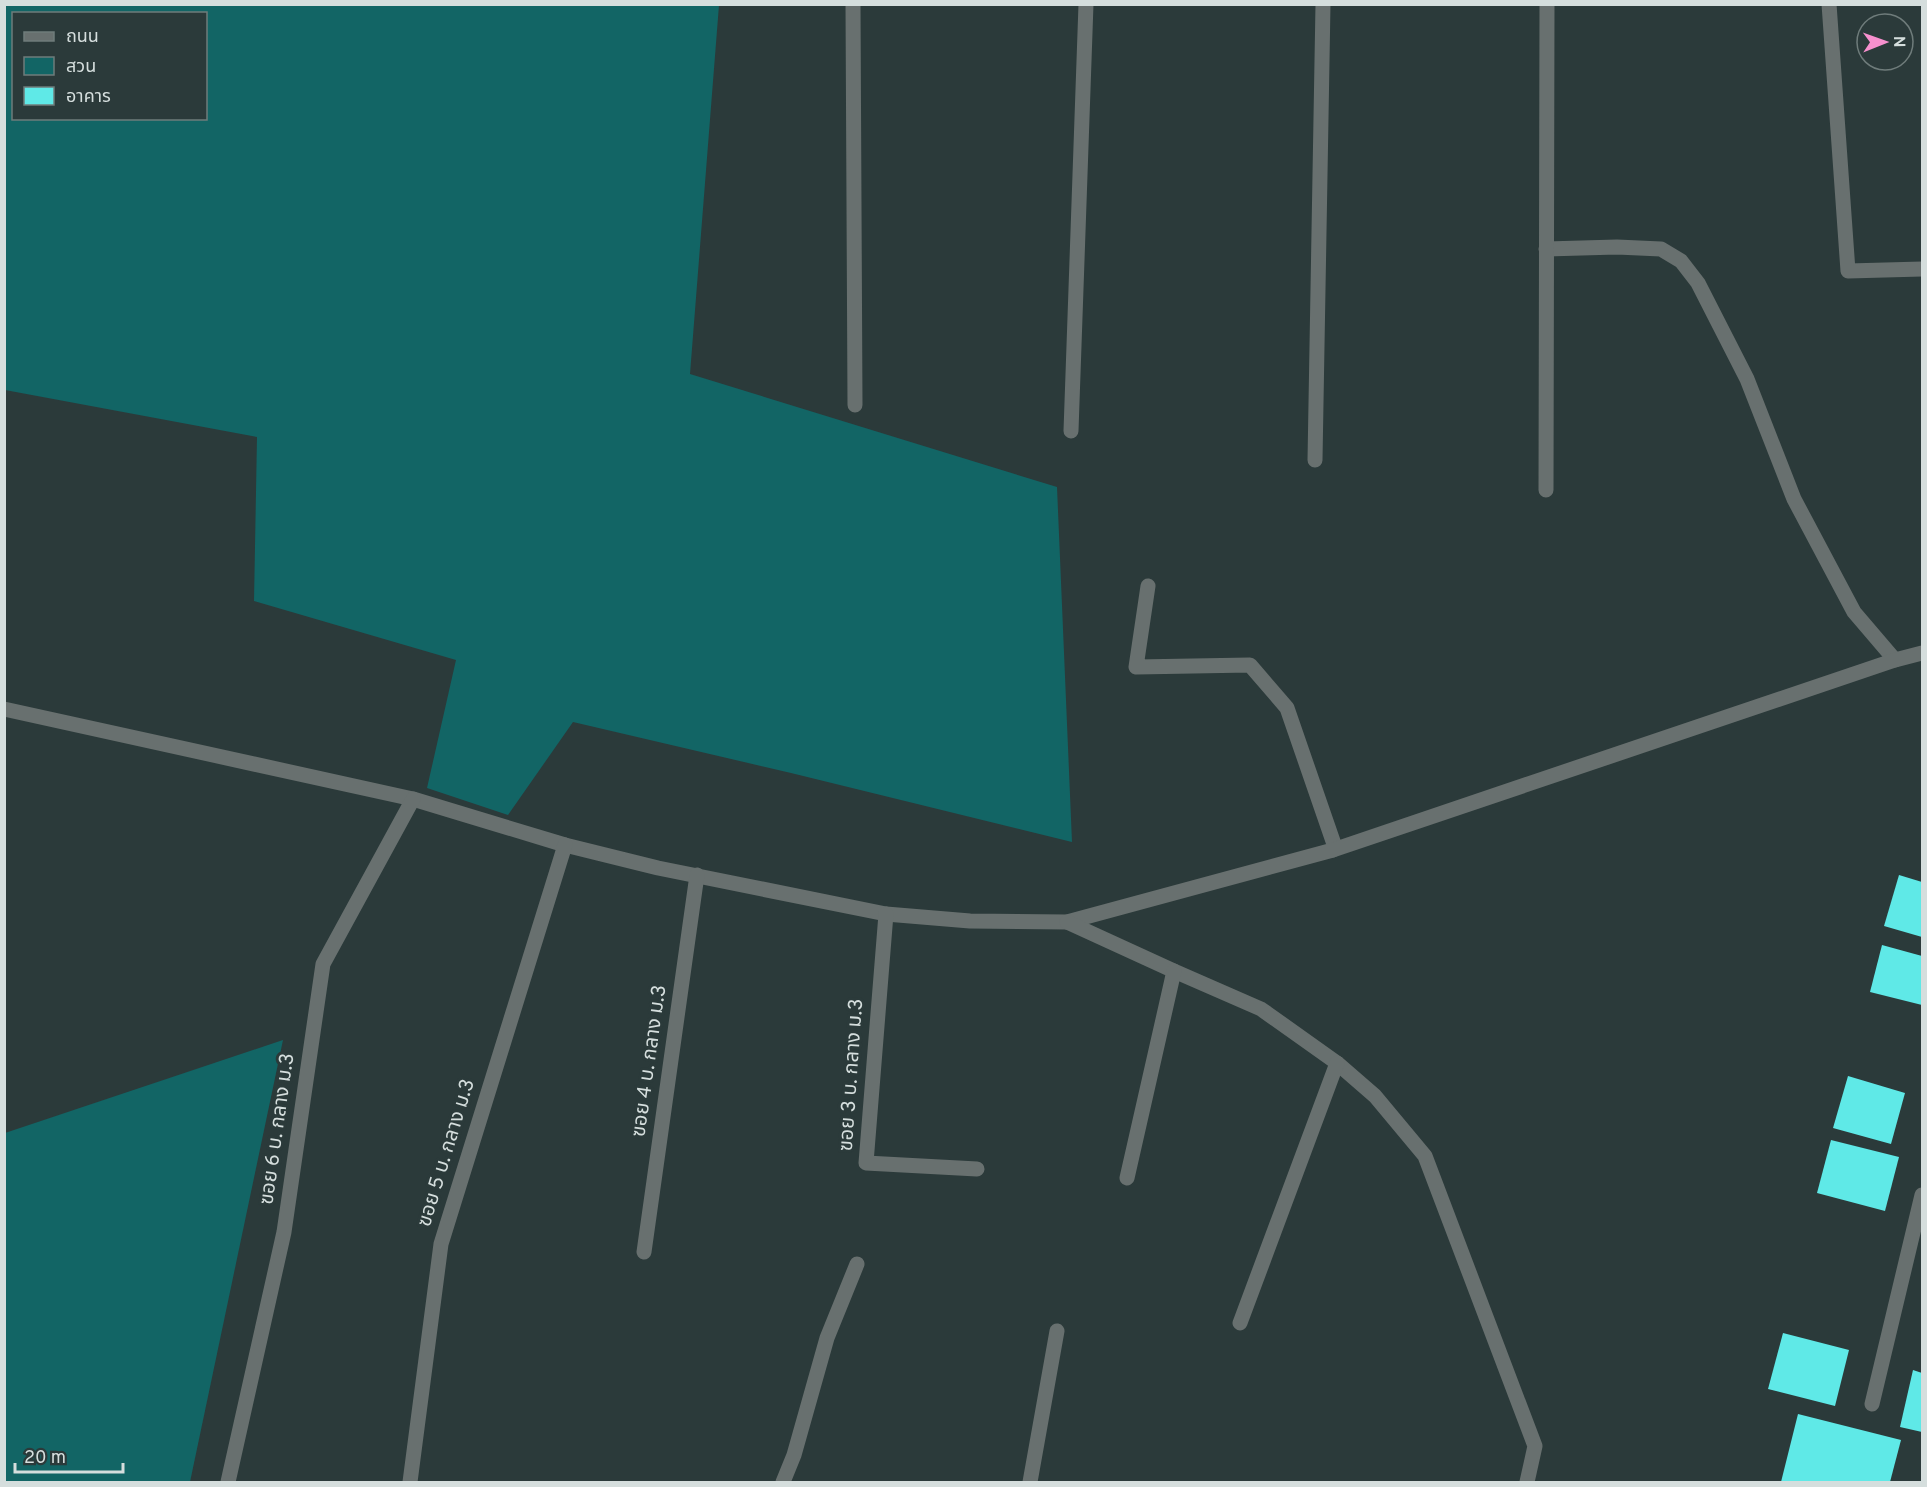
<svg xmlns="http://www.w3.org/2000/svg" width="1927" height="1487" viewBox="0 0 1927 1487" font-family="Overpass,'Noto Sans Thai',sans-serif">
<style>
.green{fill:#126565;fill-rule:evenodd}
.building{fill:#5fe9e7}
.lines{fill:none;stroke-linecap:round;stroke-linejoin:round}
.minor{stroke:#68706f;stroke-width:15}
.labels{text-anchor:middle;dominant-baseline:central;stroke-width:6;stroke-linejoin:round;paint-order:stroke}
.street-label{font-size:20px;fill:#d5dedd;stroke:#2b3a3a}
</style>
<rect width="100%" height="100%" fill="#2b3a3a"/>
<g class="green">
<path d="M4,5H719L690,374L1057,487L1072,842L791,773L573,722L508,815L427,788L456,660L254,601L257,437L5,390ZM14,14H206V118H14Z"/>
<path d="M283,1040L190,1482H5V1133Z"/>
</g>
<g class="building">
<path d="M1899,875L1922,882V937L1884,926Z"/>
<path d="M1882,945L1922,956V1005L1870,992Z"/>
<path d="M1848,1076L1905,1093L1891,1144L1833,1128Z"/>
<path d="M1831,1140L1899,1157L1885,1211L1817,1193Z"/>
<path d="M1783,1333L1849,1350L1835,1406L1768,1389Z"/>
<path d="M1913,1370L1922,1373V1432L1900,1427Z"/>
<path d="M1798,1414L1901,1440L1890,1482H1781Z"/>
</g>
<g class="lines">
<g class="minor">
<path d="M853,4L855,405"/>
<path d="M1829,4L1848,271L1922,269"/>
<path d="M1546,249L1617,247L1661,249L1681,261L1698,283L1747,379L1794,499L1854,612L1895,660"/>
<path d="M1071,431L1086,4"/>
<path d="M1315,460L1323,4"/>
<path d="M1546,490L1547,4"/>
<path d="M1148,586L1136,667L1250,665L1287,708L1335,847L1333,850"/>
<path d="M4,709L413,799L565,845L658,868L886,914L970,921L1067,922L1333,850L1895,660L1922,653"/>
<path d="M886,914L866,1163L977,1169"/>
<path d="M1067,922L1174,971L1261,1009L1337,1063L1375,1096L1425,1156L1535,1446L1527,1482"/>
<path d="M1127,1178L1174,971"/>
<path d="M644,1252L697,875"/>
<path d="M1240,1323L1337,1063"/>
<path d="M1872,1404L1922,1195"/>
<path d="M228,1482L284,1232L323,964L413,799"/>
<path d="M410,1482L441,1244L565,845"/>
<path d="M783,1482L794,1455L827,1338L857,1264"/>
<path d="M1030,1482L1057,1331"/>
</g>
</g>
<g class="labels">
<g class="street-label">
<text transform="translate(650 1061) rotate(-82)">ฃอย 4 บ. กลาง ม.3</text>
<text transform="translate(852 1075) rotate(-86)">ฃอย 3 บ. กลาง ม.3</text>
<text transform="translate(278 1129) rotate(-82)">ฃอย 6 บ. กลาง ม.3</text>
<text transform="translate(447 1153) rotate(-73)">ฃอย 5 บ. กลาง ม.3</text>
</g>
</g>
<rect width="1927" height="1487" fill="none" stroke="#d5dedd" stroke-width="12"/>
<rect x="12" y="12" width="195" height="108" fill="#2b3a3a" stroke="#6f7c7b" stroke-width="1.5"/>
<rect x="24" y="32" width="30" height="9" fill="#68706f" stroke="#6f7c7b" stroke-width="1.5"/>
<text x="66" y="42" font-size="18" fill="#d5dedd">ถนน</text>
<rect x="24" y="57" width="30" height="18" fill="#126565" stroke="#6f7c7b" stroke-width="1.5"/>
<text x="66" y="72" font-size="18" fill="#d5dedd">สวน</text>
<rect x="24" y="87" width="30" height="18" fill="#5fe9e7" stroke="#6f7c7b" stroke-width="1.5"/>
<text x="66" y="102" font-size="18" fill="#d5dedd">อาคาร</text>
<g transform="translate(1885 42) rotate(89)"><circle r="28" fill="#2b3a3a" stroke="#6f7c7b" stroke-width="1.5"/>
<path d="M0-4.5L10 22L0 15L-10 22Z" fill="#f790ce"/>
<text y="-9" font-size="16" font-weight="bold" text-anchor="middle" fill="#d5dedd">N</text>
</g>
<path d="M15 1463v9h108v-9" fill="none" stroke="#d5dedd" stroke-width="3"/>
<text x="24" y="1463" font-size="18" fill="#d5dedd" stroke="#2b3a3a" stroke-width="4.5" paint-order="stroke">20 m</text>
</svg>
